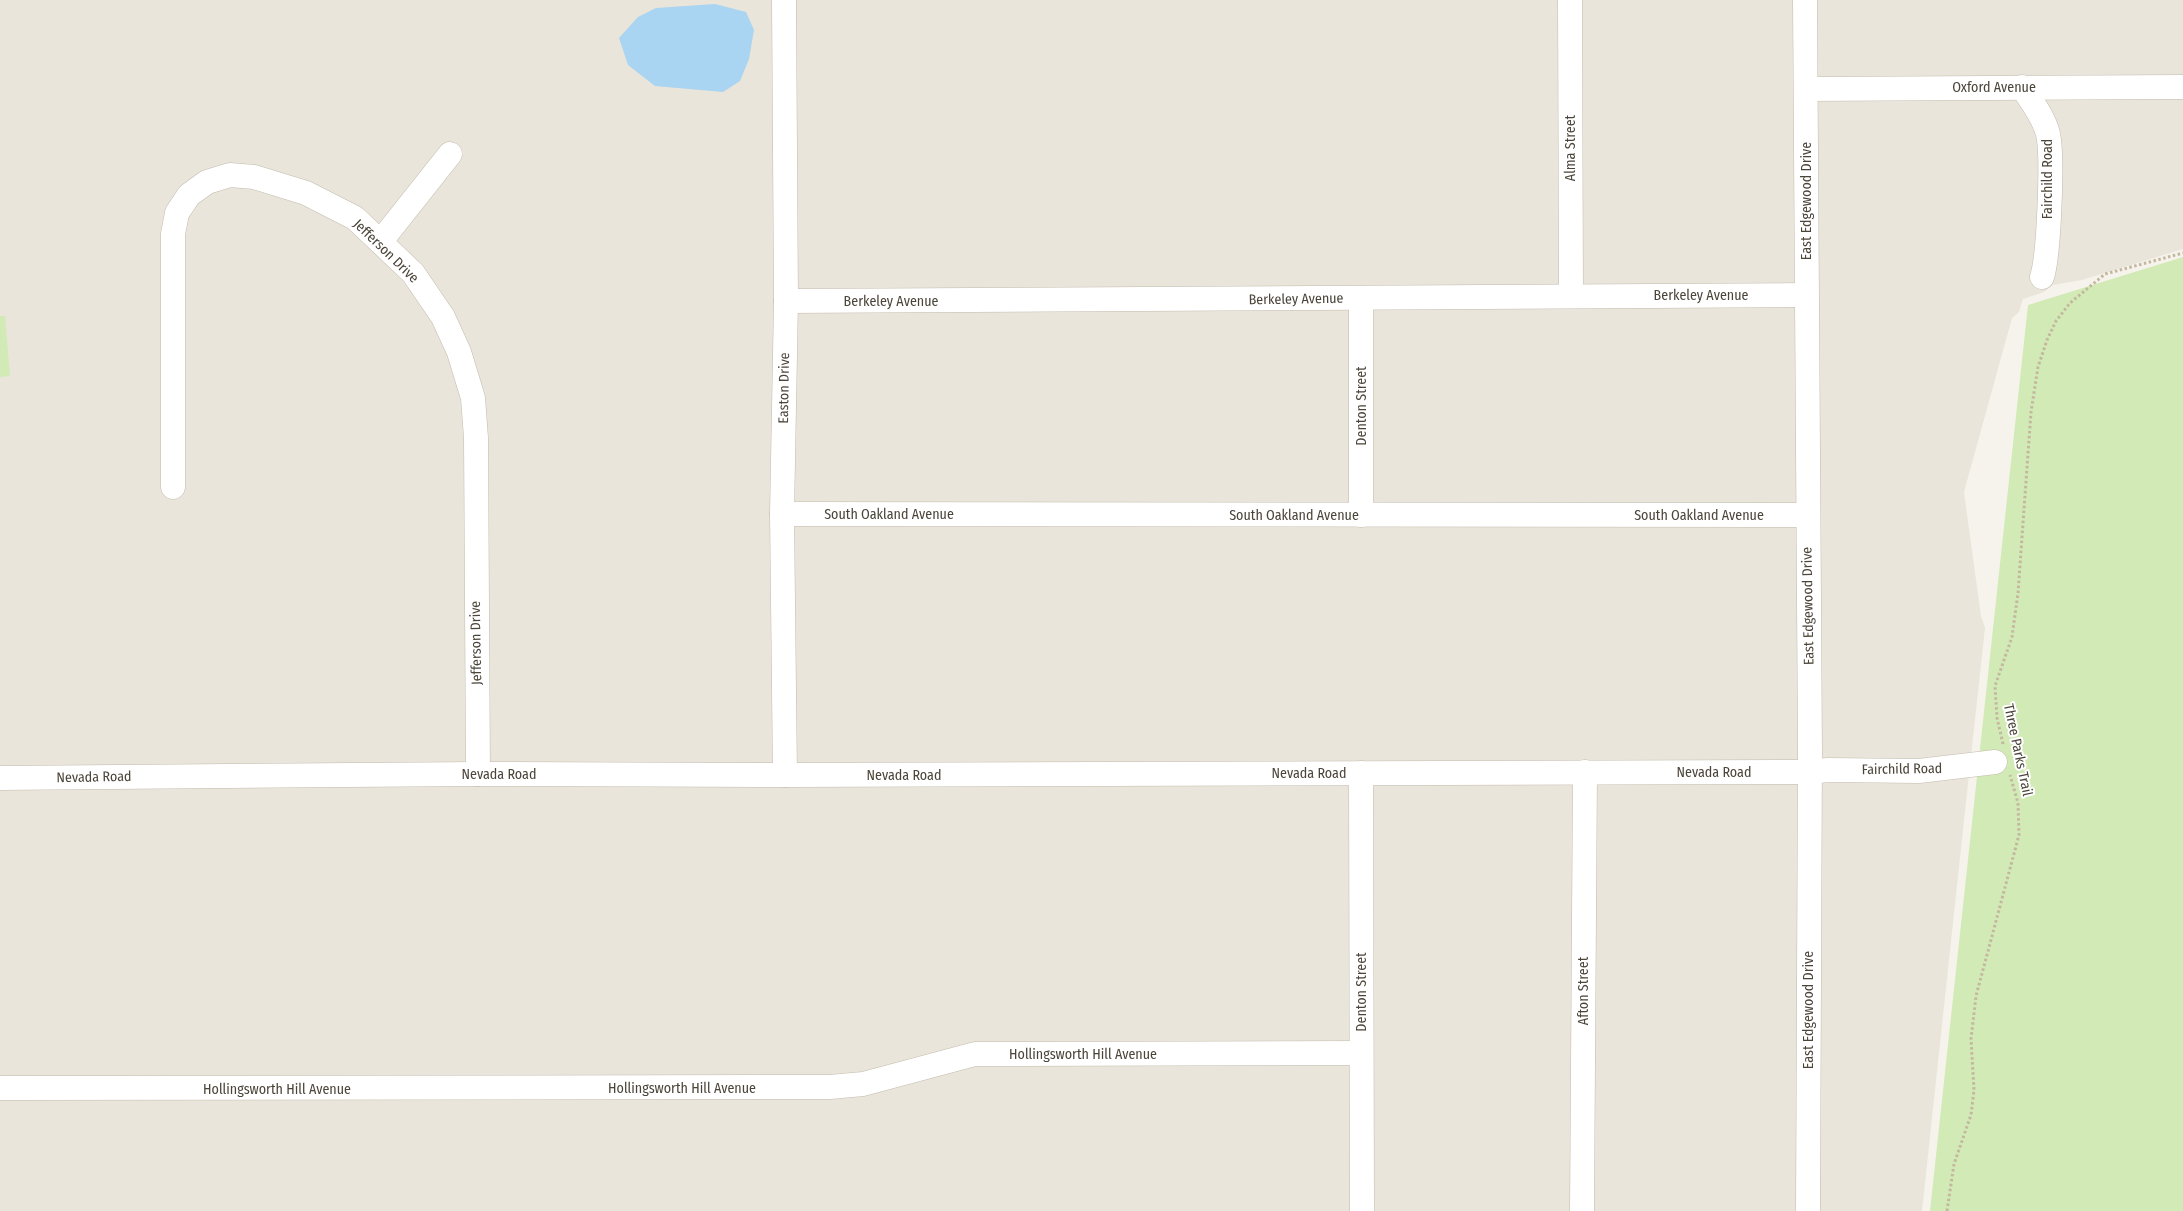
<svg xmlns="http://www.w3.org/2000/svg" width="2183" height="1211" viewBox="0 0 2183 1211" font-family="'Fira Sans Condensed',sans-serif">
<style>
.residential{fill:#eae5da;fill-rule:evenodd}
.green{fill:#d2eab5}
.water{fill:#a9d4f2}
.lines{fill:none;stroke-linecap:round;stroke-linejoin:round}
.minor-casing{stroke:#c2bbae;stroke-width:25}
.path{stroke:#c4b79f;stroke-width:3;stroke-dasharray:2.5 2.5;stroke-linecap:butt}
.minor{stroke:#fff;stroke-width:24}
.labels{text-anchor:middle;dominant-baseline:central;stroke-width:4;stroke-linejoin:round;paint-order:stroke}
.street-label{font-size:14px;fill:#4b4439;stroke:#fff}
</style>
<rect width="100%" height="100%" fill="#f6f3ec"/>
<g class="residential">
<path d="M0,0H774L775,767L488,765L483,397L393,240L464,153L448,142L379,227L227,167L163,234V495H183V234L186,216L196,200L212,190L232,184L252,185L302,201L349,225L406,278L434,321L450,354L463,399L466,439L468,765L0,769ZM656,8H683L740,81Z"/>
<path d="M793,0H1560L1562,288L796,292Z"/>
<path d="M1579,0H1795L1796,286L1581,287Z"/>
<path d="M1815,0H2183V78H2027L2025,75L2019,78L1816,80Z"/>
<path d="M2016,96L2036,128L2040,150L2037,251L2030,283L2049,288L2054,273L2039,96H2183V249L2082,280L2053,285L2044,292L2023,299L2019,312L2012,318L1964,492L1981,616L1985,628L1971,756L1918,762H1819L1816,98Z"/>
<path d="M1796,304L1797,506H1370L1371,307Z"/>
<path d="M1351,307V506L792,505L796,310Z"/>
<path d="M792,522L1797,524L1799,763L795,767Z"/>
<path d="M1969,774L1922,1211H1818V780Z"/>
<path d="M1575,781L1572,1211H1372L1371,782Z"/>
<path d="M1595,781H1798V1211H1592Z"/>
<path d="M1351,782V1044L975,1045L861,1075L0,1079V787Z"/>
<path d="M1351,1062L1352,1211H0V1097H700L976,1063Z"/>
</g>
<g class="green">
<path d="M2183,257V1211H1930L2028,305Z"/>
<path d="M0,316H5L10,376L0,377Z"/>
</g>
<path class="water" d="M715,4L746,12L754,30L749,59L740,81L723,92L655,86L628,65L619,38L638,17L656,8Z"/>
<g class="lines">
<defs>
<g id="minor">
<path d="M784,0L786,301L782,514L785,775"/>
<path d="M1570,0L1571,296"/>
<path d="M1805,0L1810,752L1808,1211"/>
<path d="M2022,87C2031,101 2044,117 2048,134C2053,156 2049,256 2042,277"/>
<path d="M1806,89L2183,87"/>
<path d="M381,241L450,154"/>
<path d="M786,301L1806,295"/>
<path d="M173,487V234L177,213L189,195L207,182L230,175L254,177L306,193L355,218L413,273L443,317L459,352L473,398L476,438L478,774"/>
<path d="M782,514L1807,515"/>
<path d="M1361,515V298"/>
<path d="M1361,773L1362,1211"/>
<path d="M0,778L478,774L785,775L1808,772L1828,770L1919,771L1995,762"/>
<path d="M0,1088L830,1087L863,1084L975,1054L1361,1053"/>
<path d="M1582,1211L1585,772"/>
</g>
</defs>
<use href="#minor" class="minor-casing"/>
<g class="path">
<path d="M2003,744L1997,718L1995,686L2012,637L2018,593L2031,412L2038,367L2047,340L2056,321L2070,303L2105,274L2183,253"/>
<path d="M1947,1211L1954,1164L1971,1115L1974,1090L1971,1039L1976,996L2019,835L2018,803L2010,775"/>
</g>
<use href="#minor" class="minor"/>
</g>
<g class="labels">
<g class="street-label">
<text x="1994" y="87">Oxford Avenue</text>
<text transform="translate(1570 148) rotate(-90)">Alma Street</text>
<text transform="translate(2047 179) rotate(-90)">Fairchild Road</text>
<text transform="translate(1806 201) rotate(-90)">East Edgewood Drive</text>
<text transform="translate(386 251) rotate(44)">Jefferson Drive</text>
<text x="1701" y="295">Berkeley Avenue</text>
<text transform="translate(1296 299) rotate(-1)">Berkeley Avenue</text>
<text x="891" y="301">Berkeley Avenue</text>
<text transform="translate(784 388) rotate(-89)">Easton Drive</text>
<text transform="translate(1361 406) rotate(-90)">Denton Street</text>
<text x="889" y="514">South Oakland Avenue</text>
<text x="1294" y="515">South Oakland Avenue</text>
<text x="1699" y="515">South Oakland Avenue</text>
<text transform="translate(1808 606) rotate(-91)">East Edgewood Drive</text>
<text transform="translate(476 643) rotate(-91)">Jefferson Drive</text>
<text transform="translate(2018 750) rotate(78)">Three Parks Trail</text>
<text transform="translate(1902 769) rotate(-1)">Fairchild Road</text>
<text x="1714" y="772">Nevada Road</text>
<text x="1309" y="773">Nevada Road</text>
<text x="499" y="774">Nevada Road</text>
<text x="904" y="775">Nevada Road</text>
<text transform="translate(94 777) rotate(-1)">Nevada Road</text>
<text transform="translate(1583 991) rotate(-90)">Afton Street</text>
<text transform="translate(1361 992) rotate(-90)">Denton Street</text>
<text transform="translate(1808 1010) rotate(-90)">East Edgewood Drive</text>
<text x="1083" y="1054">Hollingsworth Hill Avenue</text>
<text x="682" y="1088">Hollingsworth Hill Avenue</text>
<text x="277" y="1089">Hollingsworth Hill Avenue</text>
</g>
</g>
</svg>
